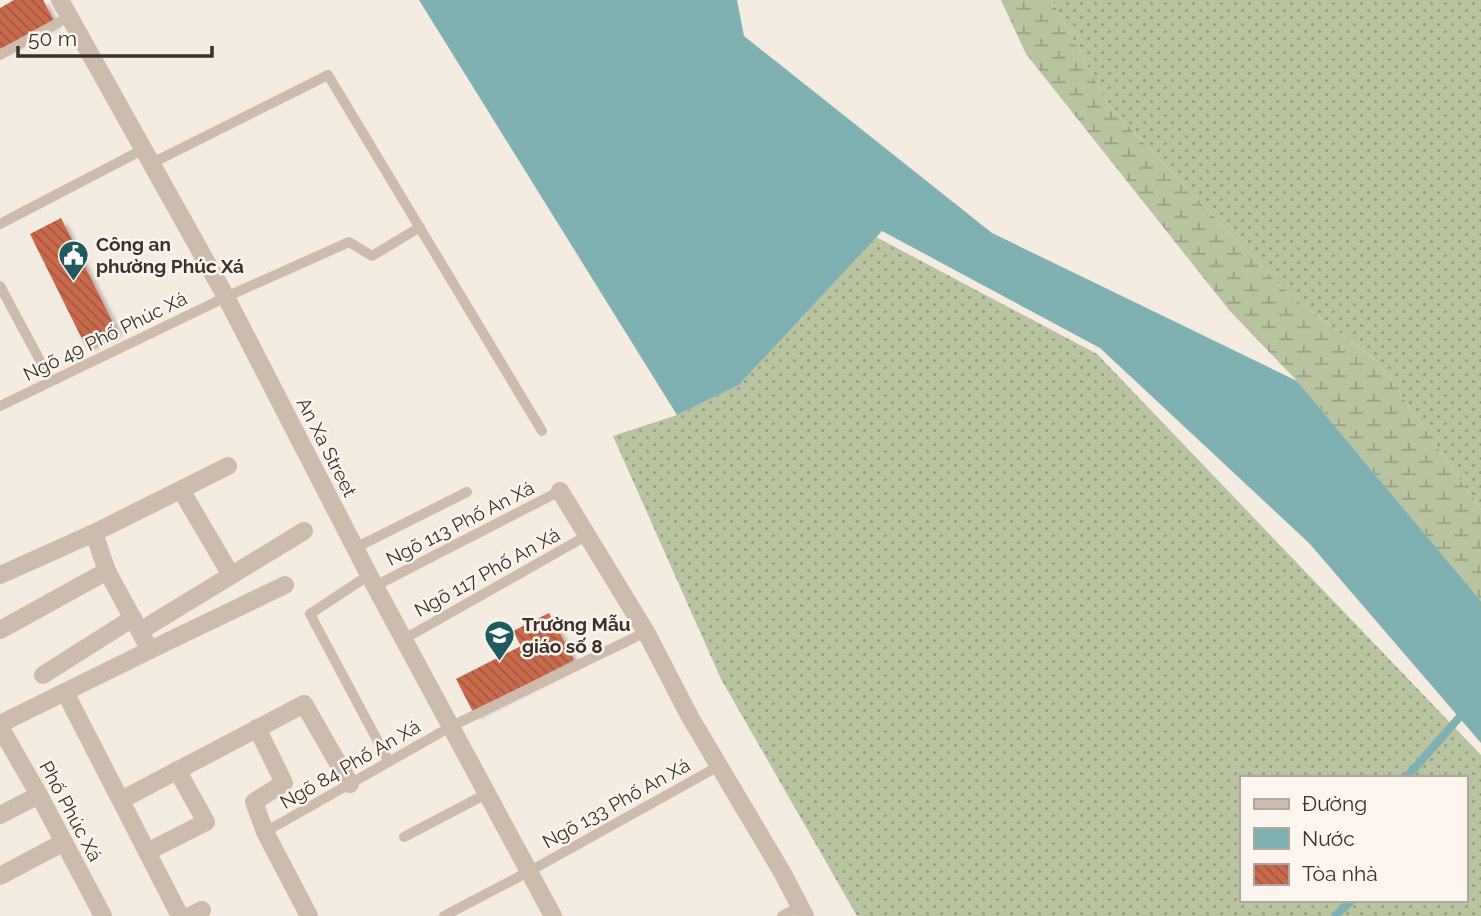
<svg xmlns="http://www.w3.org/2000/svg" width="1481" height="916" viewBox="0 0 1481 916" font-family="Raleway,sans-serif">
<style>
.grass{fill:url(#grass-dots);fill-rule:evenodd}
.wetland{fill:url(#wetland-marsh)}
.water{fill:#7fb0b2}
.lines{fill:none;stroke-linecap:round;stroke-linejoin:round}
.stream{stroke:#7fb0b2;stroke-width:8}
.building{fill:url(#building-back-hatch);filter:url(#shadow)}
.lane{stroke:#cdbbac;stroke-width:10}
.street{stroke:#cdbbac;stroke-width:18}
.labels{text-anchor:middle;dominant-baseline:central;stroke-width:5;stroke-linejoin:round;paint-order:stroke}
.poi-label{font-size:19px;font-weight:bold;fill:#3b302b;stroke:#fbf5ee;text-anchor:start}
.street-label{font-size:19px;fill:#3b302b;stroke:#fbf5ee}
</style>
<defs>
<pattern id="grass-dots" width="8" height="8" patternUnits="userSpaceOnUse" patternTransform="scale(1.75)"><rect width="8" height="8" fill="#b8c4a0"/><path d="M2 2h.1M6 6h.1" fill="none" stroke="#97a083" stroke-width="1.8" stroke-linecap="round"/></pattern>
<pattern id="wetland-marsh" width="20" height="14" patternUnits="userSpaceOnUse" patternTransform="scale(1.75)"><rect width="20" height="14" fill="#b8c4a0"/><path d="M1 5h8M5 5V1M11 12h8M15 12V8" fill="none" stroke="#97a083"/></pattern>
<pattern id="building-back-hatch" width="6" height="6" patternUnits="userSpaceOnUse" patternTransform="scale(1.75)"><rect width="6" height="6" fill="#c8694b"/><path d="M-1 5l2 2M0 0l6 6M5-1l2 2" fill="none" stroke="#a4573f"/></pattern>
<filter id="shadow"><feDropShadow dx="6" dy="6" stdDeviation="2" flood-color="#0004"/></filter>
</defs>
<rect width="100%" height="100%" fill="#f4ebe1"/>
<g class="grass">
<path d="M1052,0H1481V510L1378,362L1287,293L1109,106Z"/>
<path d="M876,237L1097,354L1481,755V916H857L721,679L613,436L677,415L739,385ZM1241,778H1465V900H1241Z"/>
</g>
<path class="wetland" d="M1001,0H1052L1109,106L1287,293L1378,362L1481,510V601L1297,381L1229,310L1026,54Z"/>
<path class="water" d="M419,0H737L744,36L992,233L1297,381L1481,601V743L1309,543L1100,348L882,231L739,385L677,415Z"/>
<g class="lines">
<g class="stream">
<path d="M1406,778L1464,712"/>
<path d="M1335,916L1352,900"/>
</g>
</g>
<g class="building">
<path d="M14,0H43L54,21L0,49V8Z"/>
<path d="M61,218L116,329L85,345L30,234Z"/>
<path d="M549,613L574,660L473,712L456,679L521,646L513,631Z"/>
</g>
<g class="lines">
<g class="lane">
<path d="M0,55L70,16"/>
<path d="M152,163L328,75L542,431"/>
<path d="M0,224L144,149"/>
<path d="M0,286L51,381"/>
<path d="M0,406L226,297L349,242L372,256L420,227"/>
<path d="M355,548L467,492"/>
<path d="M369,575L310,614L389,762"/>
<path d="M375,586L560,491"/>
<path d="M404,639L586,536"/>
<path d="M265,832L452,726L646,632"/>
<path d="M404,837L488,793"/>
<path d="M444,916L530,871L719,766"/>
<path d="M782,916L799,907"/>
</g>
<g class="street">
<path d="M60,0L226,297L369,575L553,916"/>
<path d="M181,490L231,575"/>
<path d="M560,491L646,632L690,717L782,872L805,916"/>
<path d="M94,533L228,466"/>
<path d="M0,575L94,533L107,571L150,650L0,724"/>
<path d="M0,630L107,571"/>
<path d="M140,631L304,531"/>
<path d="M150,650L285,585"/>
<path d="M43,675L133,618"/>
<path d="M65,692L180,916"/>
<path d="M0,727L39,795L103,916"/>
<path d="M257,728L284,783L254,802L265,832L309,916"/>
<path d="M121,800L304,704L350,784"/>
<path d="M0,815L39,795"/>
<path d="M147,852L206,822L177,770"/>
<path d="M0,876L64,842"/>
<path d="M190,916L202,910"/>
</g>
</g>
<defs>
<symbol id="civic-pin" viewBox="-11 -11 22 30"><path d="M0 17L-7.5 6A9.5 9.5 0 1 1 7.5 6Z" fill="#1f5a5e" stroke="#fbf5ee"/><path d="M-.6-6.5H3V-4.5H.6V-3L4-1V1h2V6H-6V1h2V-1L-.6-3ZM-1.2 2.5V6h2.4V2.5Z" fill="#fff"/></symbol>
<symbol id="school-pin" viewBox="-11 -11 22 30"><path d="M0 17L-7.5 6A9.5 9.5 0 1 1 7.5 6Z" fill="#1f5a5e" stroke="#fbf5ee"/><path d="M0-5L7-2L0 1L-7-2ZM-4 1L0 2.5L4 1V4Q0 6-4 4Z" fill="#fff"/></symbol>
</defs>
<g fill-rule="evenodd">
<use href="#civic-pin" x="56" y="238" width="35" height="47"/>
<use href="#school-pin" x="482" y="618" width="35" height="47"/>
</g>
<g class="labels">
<g class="poi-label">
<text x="96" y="244">Công an<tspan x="96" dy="22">phường Phúc Xá</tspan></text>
<text x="522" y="624">Trường Mẫu<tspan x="522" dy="22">giáo số 8</tspan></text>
</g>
<g class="street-label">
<text transform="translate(105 336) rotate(-26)">Ngõ 49 Phố Phúc Xá</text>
<text transform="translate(327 447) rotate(63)">An Xa Street</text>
<text transform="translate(460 523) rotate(-27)">Ngõ 113 Phố An Xá</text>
<text transform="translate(487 572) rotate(-29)">Ngõ 117 Phố An Xá</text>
<text transform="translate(350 764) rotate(-30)">Ngõ 84 Phố An Xá</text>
<text transform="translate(616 803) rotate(-29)">Ngõ 133 Phố An Xá</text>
<text transform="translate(71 811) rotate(62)">Phố Phúc Xá</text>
</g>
</g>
<rect x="1240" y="776" width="228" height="126" fill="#fbf5ee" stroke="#aea6a0" stroke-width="2"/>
<rect x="1254" y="799" width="35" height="10" fill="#cdbbac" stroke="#aea6a0" stroke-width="2"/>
<text x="1302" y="811" font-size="21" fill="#3b302b">Đường</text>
<rect x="1254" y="828" width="35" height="21" fill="#7fb0b2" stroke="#aea6a0" stroke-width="2"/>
<text x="1302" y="846" font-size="21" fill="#3b302b">Nước</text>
<rect x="1254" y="864" width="35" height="21" fill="url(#building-back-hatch)" stroke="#aea6a0" stroke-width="2"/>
<text x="1302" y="881" font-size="21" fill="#3b302b">Tòa nhà</text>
<path d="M18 46v10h194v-10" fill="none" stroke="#3b302b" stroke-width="3.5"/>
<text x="28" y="46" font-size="21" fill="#3b302b" stroke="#fbf5ee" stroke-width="5" paint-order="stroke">50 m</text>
</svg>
